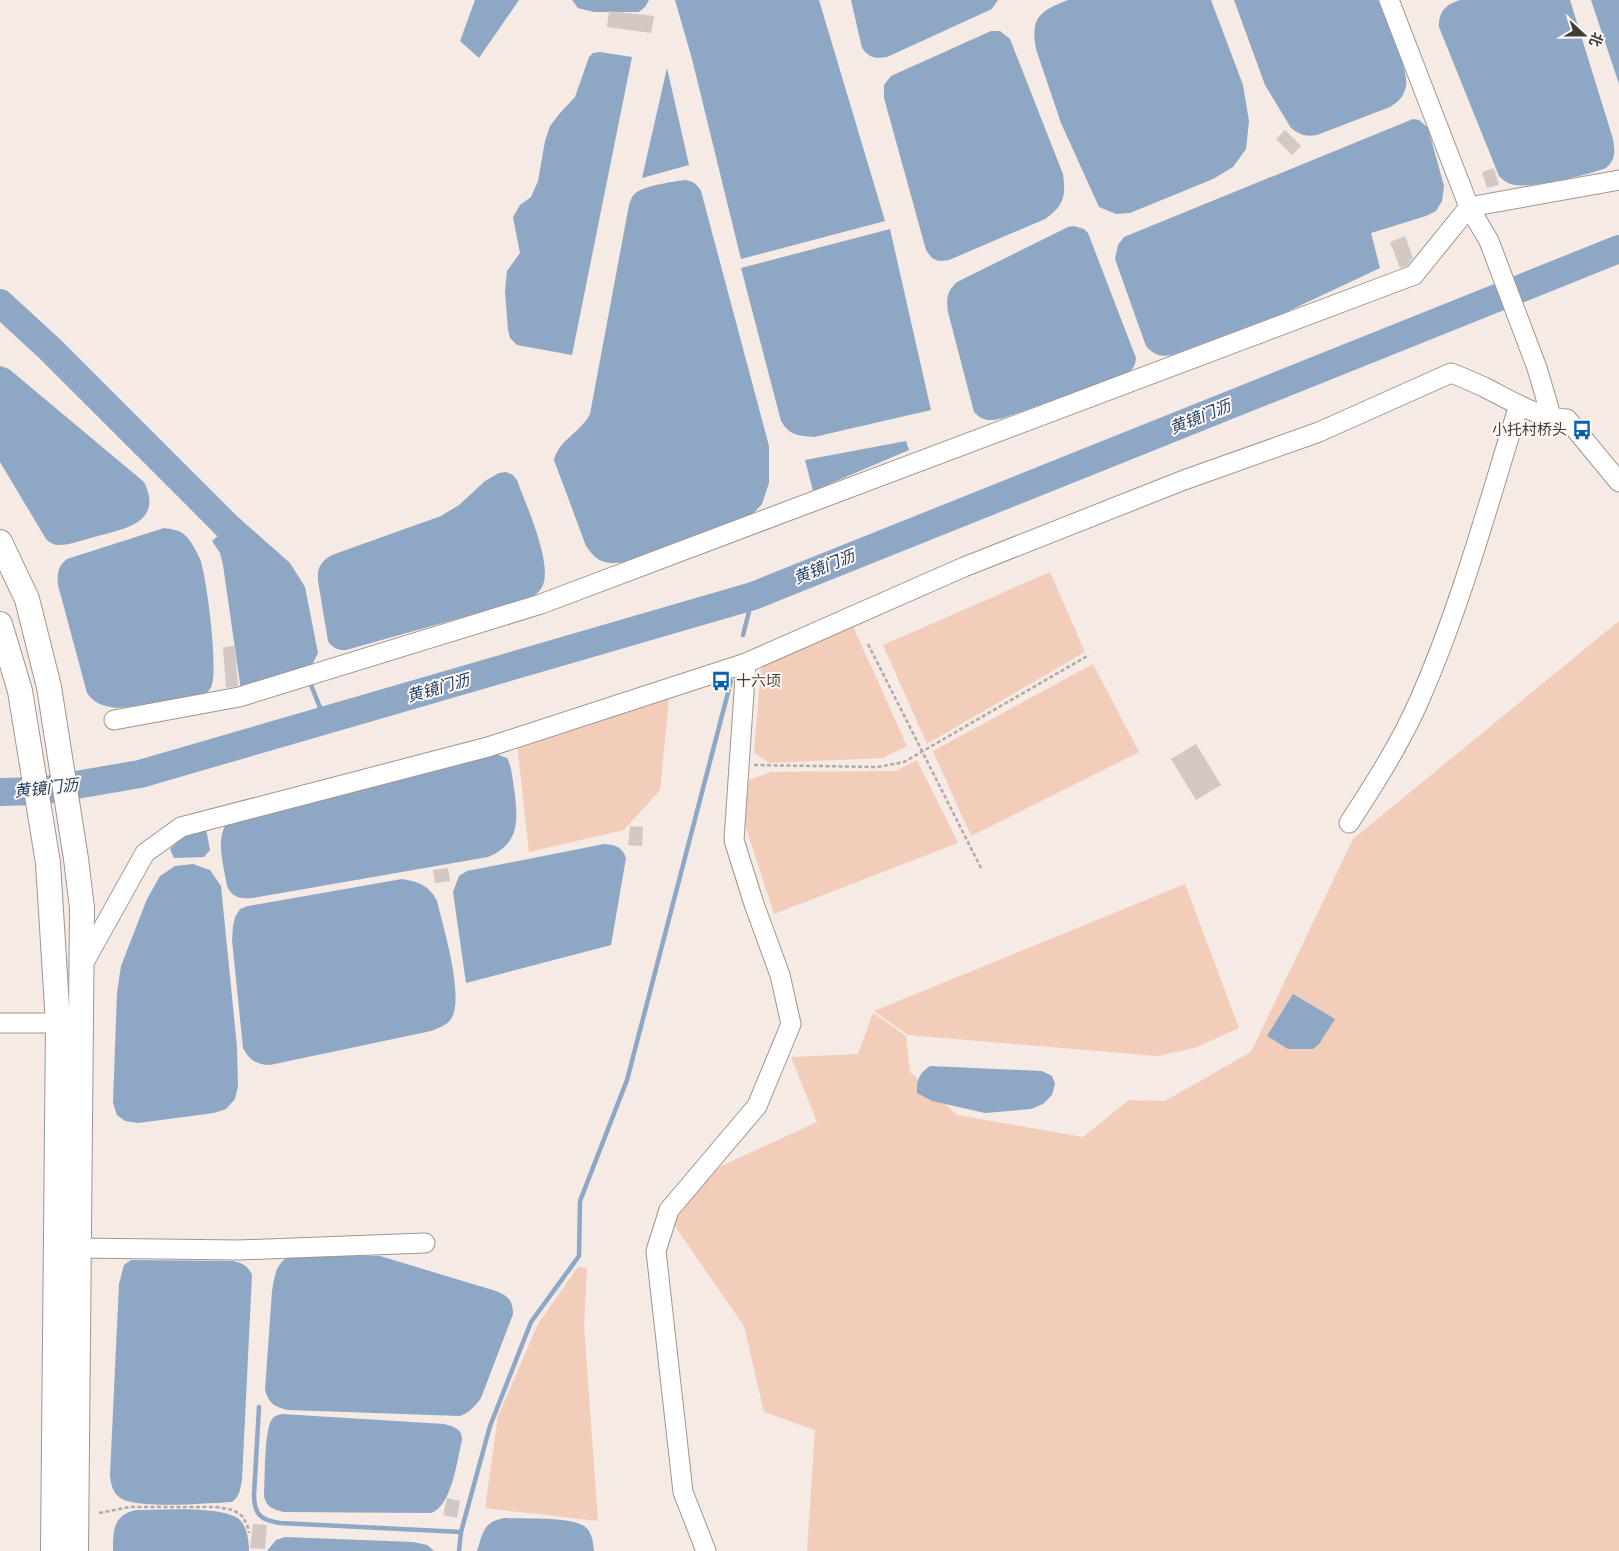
<svg xmlns="http://www.w3.org/2000/svg" width="1619" height="1551" viewBox="0 0 1619 1551" font-family="Roboto,'Noto Sans SC',sans-serif">
<style>
.green{fill:#f2cdba}
.water{fill:#8ea7c5}
.lines{fill:none;stroke-linecap:round;stroke-linejoin:round}
.stream{stroke:#8ea7c5;stroke-width:4.5}
.river{stroke:#8ea7c5;stroke-width:28}
.building{fill:#d3c8c3}
.minor-casing{stroke:#a09590;stroke-width:21}
.major-casing{stroke:#a09590;stroke-width:26}
.path{stroke:#b2a9a4;stroke-width:2.5;stroke-dasharray:4 2.5;stroke-linecap:butt}
.minor{stroke:#fff;stroke-width:19}
.major{stroke:#fff;stroke-width:24}
.labels{text-anchor:middle;dominant-baseline:central;stroke-width:4;stroke-linejoin:round;paint-order:stroke}
.poi-label{font-size:15px;fill:#403c39;stroke:#fff8f4;text-anchor:end}
.water-label{font-size:16px;font-style:italic;fill:#193e66;stroke:#fff8f4}
</style>
<rect width="100%" height="100%" fill="#f5eae4"/>
<g class="green">
<path d="M1050,572L1085,652L927,744L883,645Z"/>
<path d="M1619,621V1551H807L815,1430L764,1412L744,1326L672,1222L717,1168L817,1122L791,1057L858,1054L873,1013L906,1036L910,1072L957,1115L1083,1137L1129,1100L1165,1101L1251,1052L1353,839Z"/>
<path d="M852,624L907,746L883,758L770,763L754,753L761,667Z"/>
<path d="M1093,664L1139,752L971,836L933,751Z"/>
<path d="M669,699L660,790L624,830L529,852L517,744Z"/>
<path d="M917,760L958,843L774,914L744,822L749,780L771,772L896,771Z"/>
<path d="M1185,884L1239,1028L1195,1048L1157,1056L908,1035L874,1011Z"/>
<path d="M578,1267L587,1268L584,1325L598,1521L485,1508L498,1416L538,1324Z"/>
</g>
<g class="water">
<path d="M475,0H519L479,58L460,41Z"/>
<path d="M572,0H649L645,7L639,12H594L578,8Z"/>
<path d="M675,0H819L885,221L741,259L692,59Z"/>
<path d="M851,0H998L992,9L887,57C876,59 869,58 862,48Z"/>
<path d="M1068,0H1211L1243,85L1249,121L1246,149L1233,167L1213,179L1130,213L1116,214L1099,207L1061,123L1036,49C1030,17 1040,11 1068,0Z"/>
<path d="M1234,0H1378C1386,19 1409,68 1406,86C1404,97 1398,102 1390,107L1317,135C1306,137 1300,135 1291,128L1265,85Z"/>
<path d="M1460,0H1570L1613,139C1615,152 1616,159 1606,168C1588,175 1533,188 1515,185C1508,184 1504,181 1499,176L1439,27C1439,11 1445,5 1460,0Z"/>
<path d="M1591,0H1619V84Z"/>
<path d="M991,31H1000L1010,39L1063,174C1066,197 1064,205 1045,219L949,260C937,262 933,261 926,250L884,98V85L891,76Z"/>
<path d="M600,52L632,57L572,355L517,345L510,338L508,330L505,291L507,271L520,253L513,217L520,205L531,197L538,181L545,141L550,126L560,113L575,97L589,57L593,53Z"/>
<path d="M667,68L689,165L642,178Z"/>
<path d="M1413,119L1419,120L1428,128L1444,186L1442,201L1436,211L1426,216L1371,233L1380,268L1280,315L1172,355C1160,357 1154,355 1146,346L1115,259L1118,245L1124,237Z"/>
<path d="M685,180C693,181 697,184 701,191L769,446V483L762,504L751,516L627,562C606,564 598,564 586,546L554,460C558,441 581,432 590,414L629,205C631,200 632,195 637,192C648,185 672,182 685,180Z"/>
<path d="M1074,226L1084,229L1088,233L1136,358C1135,368 1131,371 1123,376L1003,418C991,421 983,422 974,412L948,312C946,299 947,291 957,282L1068,227Z"/>
<path d="M890,229L931,410L814,437C798,436 789,435 781,421L741,268Z"/>
<path d="M0,366L9,369L144,482C164,523 124,529 94,537C82,540 68,546 56,545C52,544 49,542 46,539L0,462Z"/>
<path d="M906,441L909,450L813,491L805,460Z"/>
<path d="M506,472L513,475L517,480C525,503 554,565 542,587C539,593 533,596 528,599L346,650C338,650 333,649 328,641L318,581C317,568 320,562 332,555L441,516L459,505L485,481L499,473Z"/>
<path d="M239,518L290,563L305,587L318,653L311,667L241,690L223,565L220,553L212,541Z"/>
<path d="M164,528C172,529 180,530 186,536C191,541 197,552 200,559C207,578 218,667 212,685C209,693 202,696 195,700L116,708C103,706 95,704 87,693L58,585C57,573 58,566 67,559Z"/>
<path d="M493,753L507,758C512,767 512,777 514,788C518,819 521,843 488,857L253,898C241,899 232,898 227,886C224,867 215,839 227,823Z"/>
<path d="M206,829L210,850L204,857L174,858L170,849L184,836Z"/>
<path d="M604,844C616,845 622,847 626,858L611,945L466,983L453,892L459,876L467,871Z"/>
<path d="M193,864L210,870L221,886L237,1047L238,1086L235,1099L226,1109L214,1113L138,1123L125,1121L117,1115L113,1103L117,993L121,966L147,899L160,876L175,866Z"/>
<path d="M402,879C419,882 429,885 437,901C443,926 465,998 451,1019C446,1026 438,1028 431,1031L270,1065C257,1065 249,1060 243,1048L232,940L233,926L235,917L240,909L248,906Z"/>
<path d="M1293,994L1335,1019L1319,1044L1313,1049H1288L1267,1036Z"/>
<path d="M930,1066L1042,1071L1052,1076L1055,1084L1052,1095L1043,1104L1031,1109L985,1113L932,1101L917,1093C916,1079 920,1073 930,1066Z"/>
<path d="M294,1255L380,1256L496,1291C508,1296 513,1300 513,1314L481,1398C475,1406 470,1412 460,1416L288,1410C275,1407 269,1404 265,1390L272,1291C275,1274 276,1260 294,1255Z"/>
<path d="M131,1260L233,1261C243,1263 248,1266 252,1275L242,1480C240,1489 240,1496 232,1502C210,1503 134,1510 119,1497C112,1491 111,1484 110,1475L119,1284L124,1265Z"/>
<path d="M282,1414L444,1424C454,1427 462,1428 462,1440C457,1460 452,1506 431,1513L284,1512C273,1509 267,1508 264,1496C265,1480 264,1430 272,1419C274,1416 278,1415 282,1414Z"/>
<path d="M136,1510C159,1510 221,1505 239,1519C247,1526 249,1541 249,1551H113C113,1531 113,1515 136,1510Z"/>
<path d="M504,1518C524,1519 568,1516 584,1526C592,1531 593,1542 594,1551H477C483,1533 483,1522 504,1518Z"/>
<path d="M285,1537L413,1542L427,1545L434,1551H267L276,1540Z"/>
</g>
<g class="lines">
<g class="stream">
<path d="M743,635L753,596"/>
<path d="M309,680L325,720"/>
<path d="M259,1407L254,1495C254,1515 261,1520 280,1523L461,1532"/>
<path d="M459,1551L461,1532L490,1426L531,1322L579,1256L580,1201L627,1080L731,681"/>
</g>
<g class="river">
<path d="M0,303L50,349L233,532"/>
<path d="M0,792L41,791L140,774L753,596L1619,249"/>
</g>
</g>
<g class="building">
<path d="M609,11L654,16L651,33L607,27Z"/>
<path d="M1285,130L1301,146L1292,155L1276,139Z"/>
<path d="M1494,168L1499,185L1487,188L1482,172Z"/>
<path d="M1405,236L1413,258L1407,266L1400,268L1390,242Z"/>
<path d="M235,646L238,686L226,688L223,647Z"/>
<path d="M1196,744L1221,785L1196,800L1171,759Z"/>
<path d="M630,826L643,827L642,846L628,845Z"/>
<path d="M448,868L450,881L435,883L433,870Z"/>
<path d="M447,1498L460,1501L457,1518L443,1515Z"/>
<path d="M253,1524L267,1525L265,1549L250,1548Z"/>
</g>
<g class="lines">
<defs>
<g id="minor">
<path d="M1389,0L1469,207L1489,241L1537,368L1552,419"/>
<path d="M114,720L239,697L541,604L1414,275L1469,207L1619,180"/>
<path d="M1349,823C1375,783 1400,744 1419,701C1461,606 1488,504 1519,405"/>
<path d="M82,966L145,853L181,827L488,747L746,663L964,567L1184,480L1319,432L1451,373C1462,377 1473,382 1484,387C1510,400 1537,418 1567,419L1619,482"/>
<path d="M0,1023H58"/>
<path d="M78,1248L239,1250L425,1243"/>
<path d="M706,1551L683,1492L656,1251L669,1210L757,1106L791,1024L780,975L754,904L734,840L746,663"/>
</g>
<g id="major">
<path d="M0,542L27,599L49,687L76,859L82,908L76,1551"/>
<path d="M0,624L20,691L48,863L58,1023L53,1551"/>
</g>
</defs>
<use href="#minor" class="minor-casing"/>
<use href="#major" class="major-casing"/>
<g class="path">
<path d="M868,644L981,868"/>
<path d="M754,765L878,767L904,762L1089,655"/>
<path d="M99,1513L130,1507H217L233,1510L242,1516L247,1524L249,1533"/>
</g>
<use href="#minor" class="minor"/>
<use href="#major" class="major"/>
</g>
<defs>
<symbol id="bus-bare" viewBox="-9 -9 18 18"><path d="M-5-6H5V4H4V6H2V4H-2V6H-4V4H-5ZM-3.5-4V0h7V-4ZM-3.5 1.2v1.5H-2V1.2ZM2 1.2v1.5H3.5V1.2Z" fill="#0960ae" stroke="#fff8f4" stroke-width="2.5" paint-order="stroke"/></symbol>
</defs>
<g fill-rule="evenodd">
<use href="#bus-bare" x="1568" y="416" width="28" height="28"/>
<use href="#bus-bare" x="707" y="667" width="28" height="28"/>
</g>
<g class="labels">
<g class="poi-label">
<text x="1567" y="430">小托村桥头</text>
<text x="736" y="681" text-anchor="start">十六顷</text>
</g>
<g class="water-label">
<text transform="translate(1200 417) rotate(-22)">黄镜门沥</text>
<text transform="translate(824 567) rotate(-22)">黄镜门沥</text>
<text transform="translate(438 688) rotate(-16)">黄镜门沥</text>
<text transform="translate(46 788) rotate(-6)">黄镜门沥</text>
</g>
</g>
<g transform="translate(1584 35) rotate(111)" stroke="#fff8f4" stroke-width="4" paint-order="stroke">
<path d="M0-4L9 19L0 12L-9 19Z" fill="#403c39"/>
<text y="-8" font-size="14" font-weight="bold" text-anchor="middle" fill="#403c39">北</text>
</g>
</svg>
